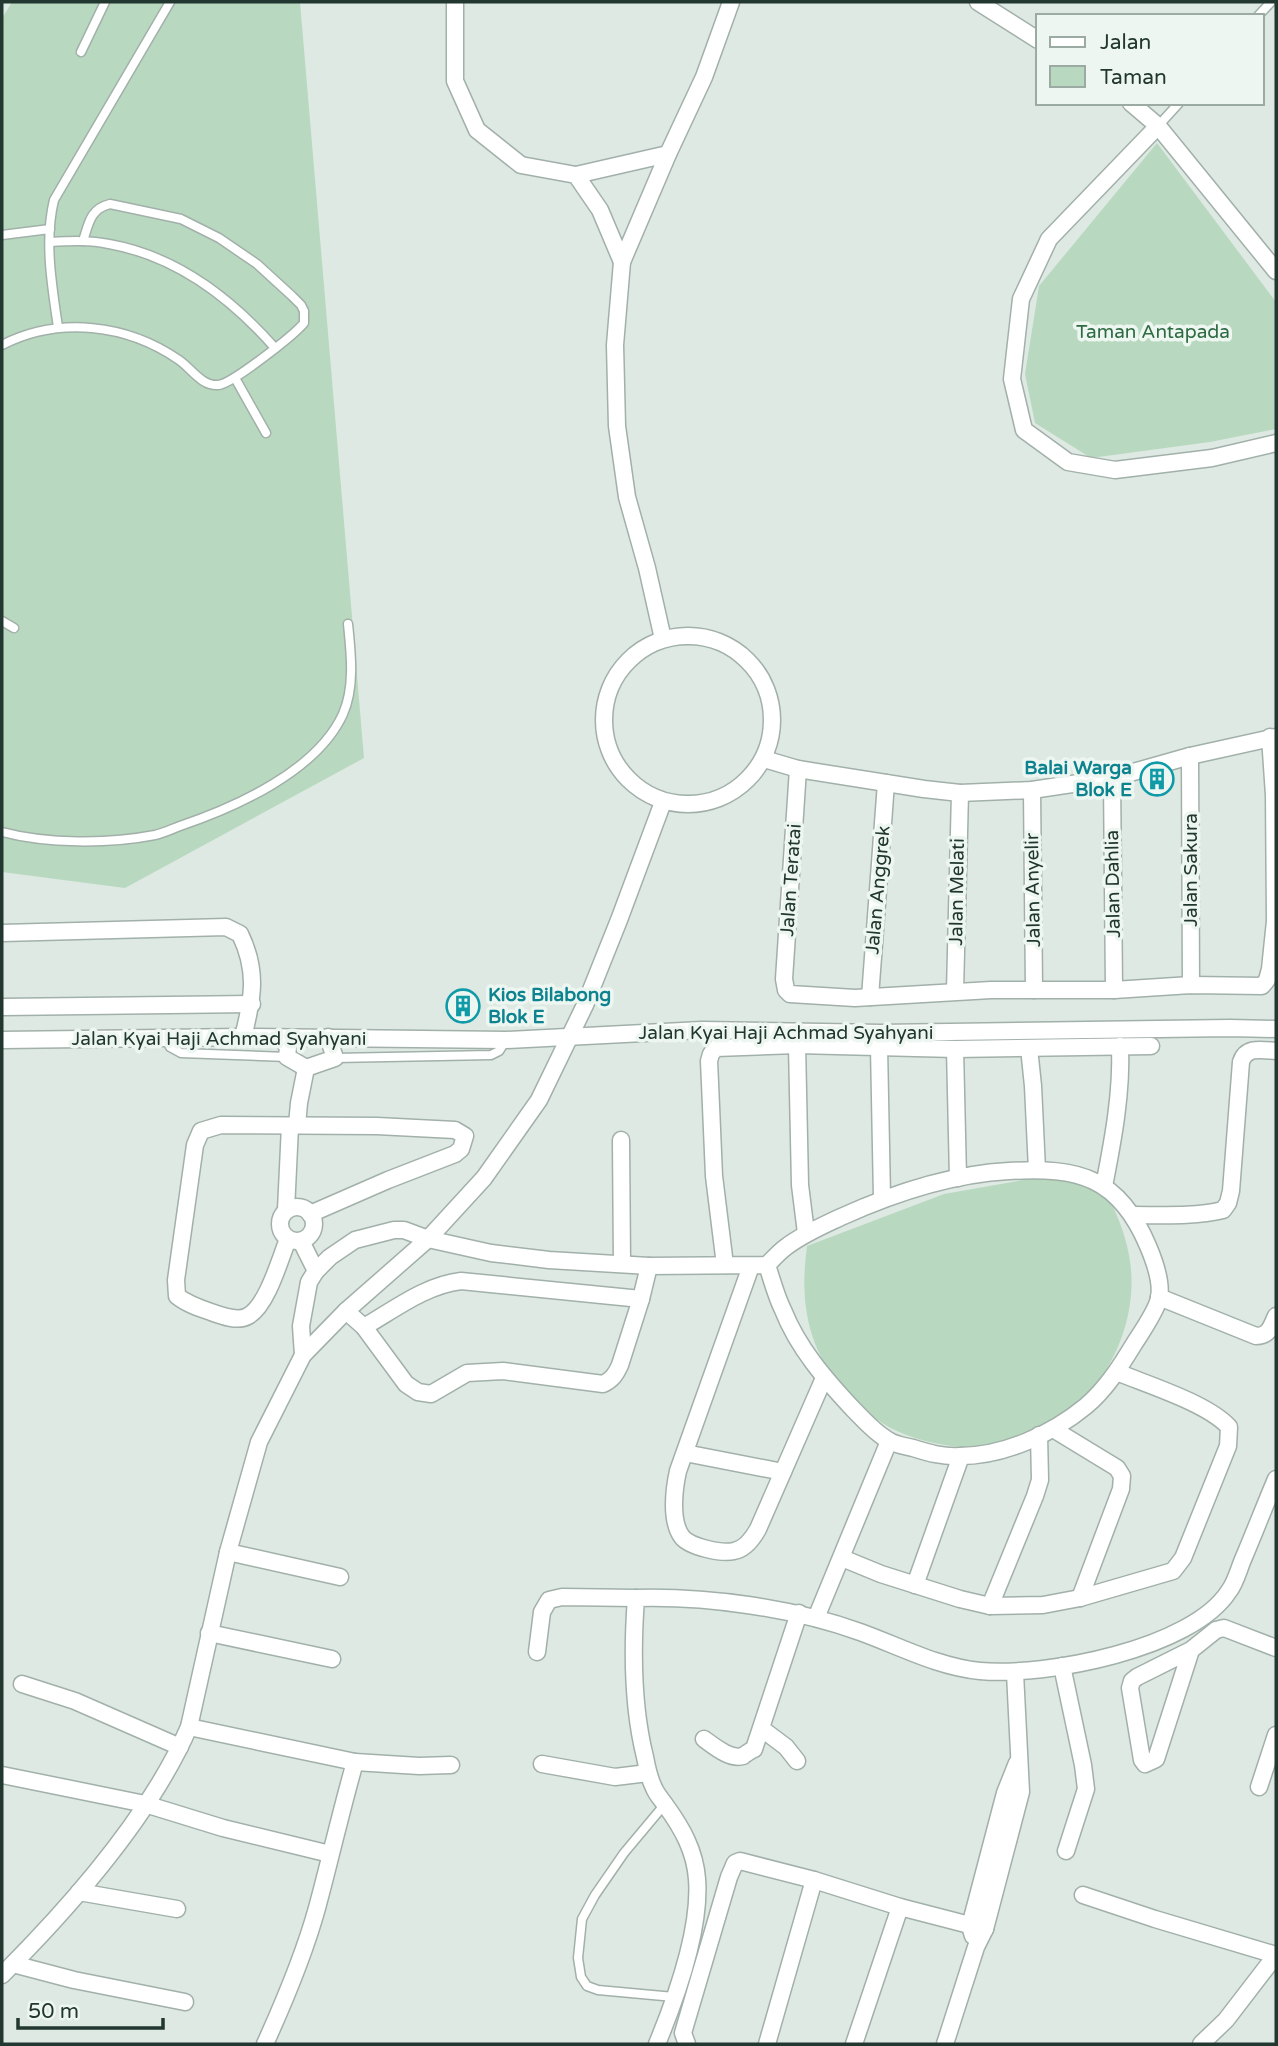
<svg xmlns="http://www.w3.org/2000/svg" width="1278" height="2046" viewBox="0 0 1278 2046" font-family="'Varela Round',sans-serif">
<style>
.green{fill:#b8d9bf}
.lines{fill:none;stroke-linecap:round;stroke-linejoin:round}
.service-casing{stroke:#a2b0aa;stroke-width:11}
.minor-casing{stroke:#a2b0aa;stroke-width:19}
.service{stroke:#fff;stroke-width:8}
.minor{stroke:#fff;stroke-width:16}
.labels{text-anchor:middle;dominant-baseline:central;stroke-width:7;stroke-linejoin:round;paint-order:stroke}
.park-label{font-size:19px;fill:#2e6b42;stroke:#eef6f1}
.culture-label{font-size:19px;font-weight:bold;fill:#0d838f;stroke:#eef6f1;text-anchor:end}
.street-label{font-size:19px;fill:#213730;stroke:#eef6f1}
</style>
<rect width="100%" height="100%" fill="#dee9e3"/>
<g class="green">
<path d="M12,2H300L364,758L125,888L2,872V18Z"/>
<path d="M1157,143L1276,302V429L1210,442L1091,458L1035,423L1025,374L1039,286Z"/>
<path d="M1052,1175L1105,1191C1116,1211 1125,1233 1129,1255C1142,1322 1104,1400 1042,1429C1036,1432 1028,1434 1022,1436C1012,1439 1002,1444 992,1446C973,1449 952,1447 934,1443C898,1435 877,1423 851,1398C808,1354 799,1305 807,1246L944,1194Z"/>
</g>
<g class="lines">
<defs>
<g id="service">
<path d="M1258,16L1271,2"/>
<path d="M81,52L105,2"/>
<path d="M1158,126L1179,103"/>
<path d="M2,235L50,229"/>
<path d="M50,242C70,241 90,240 109,244C177,256 231,298 275,348"/>
<path d="M58,327C52,286 44,241 54,200L170,2"/>
<path d="M2,345C59,316 127,324 179,360C191,368 201,386 218,385C232,384 294,335 304,323V311L301,305L292,296L257,264L219,238L181,219L110,204C90,209 89,223 83,241"/>
<path d="M235,378L266,433"/>
<path d="M2,621L14,628"/>
<path d="M2,832C47,844 109,844 155,835C164,833 172,829 180,826C236,807 317,771 343,714C355,687 351,653 348,624"/>
<path d="M167,1038L170,1047L181,1053L287,1057"/>
<path d="M335,1058L491,1055L499,1051L506,1040"/>
<path d="M665,1804L624,1853L595,1895L582,1919L578,1958L581,1977L587,1986L598,1990L674,1997"/>
</g>
<g id="minor">
<path d="M455,2V81L477,130L521,165L576,175L600,210L622,262"/>
<path d="M978,2L1038,40"/>
<path d="M1131,103L1158,126L1276,271"/>
<path d="M1158,126L1049,239L1021,299L1012,379L1024,430L1068,462L1115,470L1212,458L1276,443"/>
<path d="M576,175L668,154"/>
<circle cx="688" cy="720" r="84"/>
<path d="M663,639L647,568L627,497L617,426L615,345L622,262L668,154L704,77L731,2"/>
<path d="M1190,756L1191,985"/>
<path d="M764,759L798,769L924,789L960,793L1032,790L1112,778L1190,756L1276,737"/>
<path d="M798,769L784,979L786,990L790,994L855,998L991,990H1114L1191,985L1262,986L1267,980L1270,969L1275,921L1274,795L1270,737"/>
<path d="M1112,778L1114,990"/>
<path d="M1032,790L1034,990"/>
<path d="M2,933L226,927L240,934C258,971 253,998 243,1037"/>
<path d="M955,991L960,793"/>
<path d="M870,997L886,783"/>
<path d="M2,1007L252,1004"/>
<path d="M281,1038L288,1047L287,1057L306,1068L335,1058L328,1037"/>
<path d="M2,1040L243,1037L506,1040L702,1030L881,1033L1230,1028L1276,1029"/>
<path d="M797,1045L800,1185L806,1233"/>
<path d="M879,1047L882,1198"/>
<path d="M1029,1048L1033,1086L1037,1170"/>
<path d="M955,1049L958,1178"/>
<path d="M297,1125L299,1103L306,1068"/>
<path d="M621,1140L622,1264"/>
<path d="M1104,1186C1113,1140 1122,1093 1120,1046"/>
<circle cx="297" cy="1224" r="17"/>
<path d="M286,1210L290,1126"/>
<path d="M1133,1215C1163,1215 1194,1217 1223,1210L1228,1203L1231,1191L1241,1062C1246,1046 1262,1050 1276,1051"/>
<path d="M288,1239C280,1259 267,1306 248,1316C238,1322 222,1316 211,1312C199,1308 187,1304 177,1296L176,1280L195,1145L201,1131L221,1125L377,1126L455,1130L465,1136L461,1149L455,1154L388,1180L310,1214"/>
<path d="M301,1241L316,1271"/>
<path d="M725,1265L714,1176L710,1083L709,1061L711,1054L716,1048L797,1045L955,1049L1151,1046"/>
<path d="M751,1266L678,1471C674,1489 670,1521 682,1537C690,1547 722,1554 734,1551C745,1549 753,1538 758,1529L824,1378"/>
<path d="M1159,1297L1256,1336C1269,1336 1271,1327 1276,1316"/>
<path d="M346,1311L364,1327L406,1384L418,1392L431,1394L467,1373L503,1371L603,1384C612,1380 616,1374 620,1365L641,1299L649,1266"/>
<path d="M364,1327C395,1309 426,1285 461,1281L641,1299"/>
<path d="M303,1355L301,1326L309,1282L316,1271L330,1257L355,1240L394,1230H404L428,1239L491,1253L549,1260L649,1266L767,1265C773,1259 779,1252 786,1247C803,1234 822,1226 841,1217C894,1193 951,1174 1009,1171C1079,1167 1119,1177 1148,1246C1154,1260 1162,1283 1159,1298C1157,1310 1141,1333 1134,1344C1120,1367 1106,1389 1086,1406C1052,1434 1004,1456 960,1456C943,1457 929,1453 913,1448C905,1446 895,1445 888,1440C875,1433 863,1419 853,1409C825,1379 798,1348 783,1310C776,1296 772,1280 767,1265"/>
<path d="M1053,1429L1117,1468L1122,1476L1121,1489L1080,1598"/>
<path d="M685,1453L783,1472"/>
<path d="M228,1552L340,1577"/>
<path d="M842,1558L881,1574L960,1599L990,1606L1043,1605L1080,1598L1173,1571L1183,1558L1228,1446L1229,1427C1207,1403 1148,1385 1117,1372"/>
<path d="M915,1585L961,1456"/>
<path d="M990,1606L1035,1496L1040,1480L1039,1435"/>
<path d="M816,1618L889,1441"/>
<path d="M209,1633L332,1659"/>
<path d="M1191,1650L1156,1759L1145,1764L1142,1760L1130,1688L1132,1681L1137,1677L1191,1650L1216,1630L1224,1628L1276,1648"/>
<path d="M537,1652L542,1612L549,1600L562,1597L636,1598"/>
<path d="M1062,1666L1083,1765L1086,1789L1066,1851"/>
<path d="M22,1684L75,1701L180,1747"/>
<path d="M189,1727L355,1762L419,1766L451,1765"/>
<path d="M762,1729L786,1747L797,1761"/>
<path d="M704,1739C714,1746 730,1760 743,1756C744,1755 753,1749 754,1749L799,1613"/>
<path d="M542,1764L615,1777L648,1773"/>
<path d="M2,1775L145,1804L223,1828L330,1854"/>
<path d="M1259,1787L1276,1735"/>
<path d="M79,1892L177,1909"/>
<path d="M1083,1895L1155,1919L1276,1955"/>
<path d="M973,1936L970,1926L1005,1793L1017,1763"/>
<path d="M13,1964L74,1980L185,2002"/>
<path d="M2,1975C71,1906 150,1817 189,1727L228,1552L259,1442L303,1355L346,1311L428,1239L484,1178L539,1100L585,1005L619,920L663,802"/>
<path d="M265,2044C285,2000 304,1955 317,1908C330,1860 341,1811 355,1762"/>
<path d="M657,2044C676,1998 701,1929 697,1879C695,1851 682,1828 666,1806C662,1800 657,1795 654,1788C649,1778 647,1768 645,1757C632,1705 632,1651 636,1598C707,1596 793,1608 860,1632C899,1646 938,1667 980,1671C1045,1677 1192,1649 1229,1591C1236,1582 1239,1568 1244,1557C1255,1531 1265,1505 1276,1479"/>
<path d="M687,2044L683,2033L729,1877L735,1863L740,1861L814,1880L900,1907L985,1929"/>
<path d="M767,2044L814,1880"/>
<path d="M854,2044L900,1907"/>
<path d="M945,2044L976,1947L985,1929L1021,1792L1015,1673"/>
<path d="M1201,2044L1226,2020L1276,1955"/>
</g>
</defs>
<use href="#service" class="service-casing"/>
<use href="#minor" class="minor-casing"/>
<use href="#service" class="service"/>
<use href="#minor" class="minor"/>
</g>
<defs>
<symbol id="building-ring" viewBox="-11 -11 22 22"><circle r="9.5" fill="#eef6f1" stroke="#0f9aa8" stroke-width="1.5"/><path d="M-4-6H4V6H1V3H-1V6H-4ZM-2.5-4.3h1.7v1.8h-1.7ZM.8-4.3h1.7v1.8H.8ZM-2.5-1h1.7V.8h-1.7ZM.8-1h1.7V.8H.8Z" fill="#0f9aa8"/></symbol>
</defs>
<g fill-rule="evenodd">
<use href="#building-ring" x="1138" y="760" width="38" height="38"/>
<use href="#building-ring" x="444" y="987" width="38" height="38"/>
</g>
<g class="labels">
<g class="park-label">
<text x="1153" y="332">Taman Antapada</text>
</g>
<g class="culture-label">
<text x="1132" y="768">Balai Warga<tspan x="1132" dy="22">Blok E</tspan></text>
<text x="488" y="995" text-anchor="start">Kios Bilabong<tspan x="488" dy="22">Blok E</tspan></text>
</g>
<g class="street-label">
<text transform="translate(1191 870) rotate(-90)">Jalan Sakura</text>
<text transform="translate(791 880) rotate(-86)">Jalan Teratai</text>
<text transform="translate(1113 884) rotate(-91)">Jalan Dahlia</text>
<text transform="translate(878 890) rotate(-85)">Jalan Anggrek</text>
<text transform="translate(1033 890) rotate(-91)">Jalan Anyelir</text>
<text transform="translate(957 892) rotate(-89)">Jalan Melati</text>
<text x="786" y="1033">Jalan Kyai Haji Achmad Syahyani</text>
<text x="219" y="1039">Jalan Kyai Haji Achmad Syahyani</text>
</g>
</g>
<rect width="1278" height="2046" fill="none" stroke="#213730" stroke-width="7"/>
<rect x="1036" y="14" width="228" height="91" fill="#eef6f1" stroke="#9caaa4" stroke-width="2"/>
<rect x="1050" y="37" width="35" height="10" fill="#ffffff" stroke="#9caaa4" stroke-width="2"/>
<text x="1100" y="49" font-size="21" fill="#213730">Jalan</text>
<rect x="1050" y="66" width="35" height="21" fill="#b8d9bf" stroke="#9caaa4" stroke-width="2"/>
<text x="1100" y="84" font-size="21" fill="#213730">Taman</text>
<path d="M18 2018v10h145v-10" fill="none" stroke="#213730" stroke-width="3.5"/>
<text x="28" y="2018" font-size="21" fill="#213730" stroke="#eef6f1" stroke-width="5" paint-order="stroke">50 m</text>
</svg>
